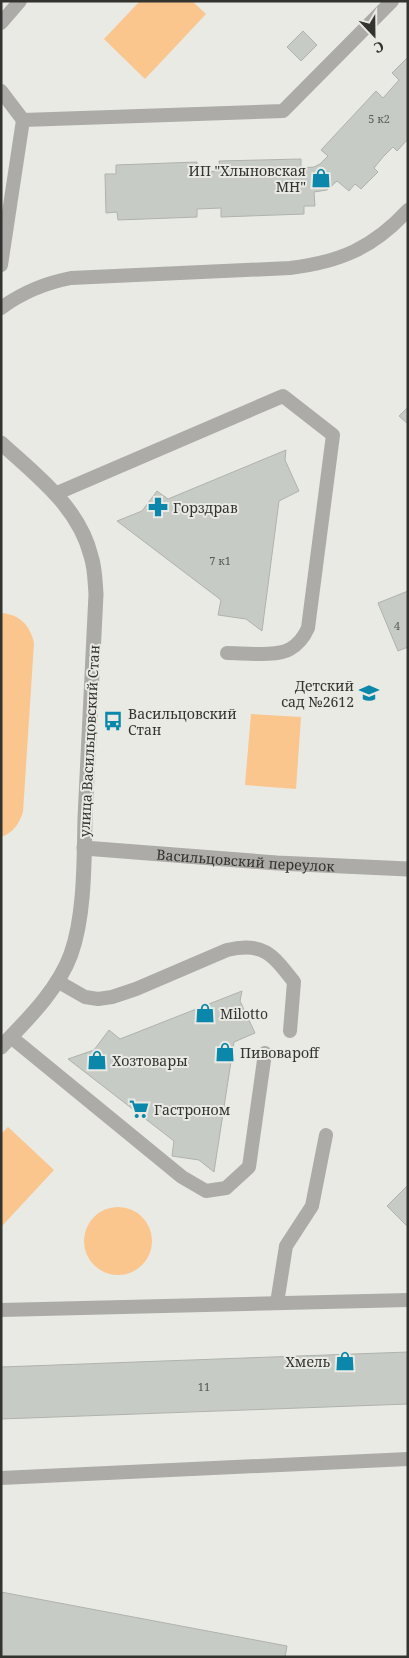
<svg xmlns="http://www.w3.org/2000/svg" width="409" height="1658" viewBox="0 0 409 1658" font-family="'Noto Serif',serif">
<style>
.green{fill:#fbc58e}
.building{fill:#c7cbc5;stroke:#afb3ad}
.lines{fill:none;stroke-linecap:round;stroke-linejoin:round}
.lane{stroke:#acaba8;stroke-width:14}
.street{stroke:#acaba8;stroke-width:15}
.labels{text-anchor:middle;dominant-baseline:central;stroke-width:4;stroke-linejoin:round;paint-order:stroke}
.number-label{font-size:11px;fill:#585955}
.poi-label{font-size:14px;fill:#333330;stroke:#e9eae3;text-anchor:start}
.street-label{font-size:14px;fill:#333330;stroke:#e9eae3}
</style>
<rect width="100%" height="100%" fill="#e9eae3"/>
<g class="green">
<path d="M140,1H192L206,14L145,79L104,39Z"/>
<path d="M1,613C20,614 30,626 34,643L23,812C19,824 13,833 1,837Z"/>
<path d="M251,714L301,717L296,789L245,785Z"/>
<path d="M8,1127L54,1170L1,1227V1134Z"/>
<circle cx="118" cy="1241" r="34"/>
</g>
<g class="building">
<path d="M303,31L317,45L301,61L287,47Z"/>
<path d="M408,57V139L397,151L393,147L383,157L374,168L378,172L361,189L355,184L349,191L337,181L327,190L314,192L315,206H304V214L221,217V208L197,209V217L118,220L117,212L106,213L105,174H116V165L197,162V172L220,171L219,161L301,159V168L314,167L320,164L328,156L321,150L376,91L383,98L399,80L392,73Z"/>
<path d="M408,407V424L399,416Z"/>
<path d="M286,450L285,460L299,491L279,501L262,631L246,619L218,615L221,600L117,521L142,511L157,491L168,499Z"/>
<path d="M408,591V647L398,651L378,603Z"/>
<path d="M242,991L240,1001L255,1033L234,1042L214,1172L199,1160L172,1156L174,1141L68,1059L94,1050L109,1030L120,1039Z"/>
<path d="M408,1185V1227L387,1206Z"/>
<path d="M408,1352V1404L1,1419V1367Z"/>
<path d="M1,1592L287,1646L285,1657H1Z"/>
</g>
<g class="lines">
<g class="lane">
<path d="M1,23L20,1"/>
<path d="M1,91L23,120L1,265"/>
<path d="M23,120L283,111L392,1"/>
<path d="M1,308C23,292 45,283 71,278L290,268C340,262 373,248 408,210"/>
<path d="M55,494L283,396L333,435L308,628C304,637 299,644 290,649C277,657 244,653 227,653"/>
<path d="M57,981L85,997L98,999L112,997L136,989L227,950C263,941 273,955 294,982L290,1031"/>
<path d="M11,1037L182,1177L206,1191L226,1188L249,1167L265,1053"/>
<path d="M277,1303L286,1246L312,1206L326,1135"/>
<path d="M1,1310L408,1300"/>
<path d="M1,1478L408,1459"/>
</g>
<g class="street">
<path d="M1,443C37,476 79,507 91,556C95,568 95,581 96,594C92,669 89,743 85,818C84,860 85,915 71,954C58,990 27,1020 1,1047"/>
<path id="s1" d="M84,848L277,863L408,869"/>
</g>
</g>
<defs>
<symbol id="shop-bare" viewBox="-9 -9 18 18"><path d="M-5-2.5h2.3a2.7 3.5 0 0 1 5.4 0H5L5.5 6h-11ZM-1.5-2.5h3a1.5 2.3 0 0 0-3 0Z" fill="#0a87aa" stroke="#e9eae3" stroke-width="2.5" paint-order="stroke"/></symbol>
<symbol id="pharmacy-bare" viewBox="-9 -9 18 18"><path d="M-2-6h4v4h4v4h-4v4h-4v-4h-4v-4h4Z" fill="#0a87aa" stroke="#e9eae3" stroke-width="2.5" paint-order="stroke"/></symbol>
<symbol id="school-bare" viewBox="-9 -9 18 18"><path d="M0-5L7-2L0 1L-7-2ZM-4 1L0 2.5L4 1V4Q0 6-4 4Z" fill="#0a87aa" stroke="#e9eae3" stroke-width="2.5" paint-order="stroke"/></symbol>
<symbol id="bus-bare" viewBox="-9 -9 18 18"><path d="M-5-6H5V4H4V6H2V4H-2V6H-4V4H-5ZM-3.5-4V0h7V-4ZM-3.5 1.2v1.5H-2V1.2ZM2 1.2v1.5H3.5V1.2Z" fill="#0a87aa" stroke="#e9eae3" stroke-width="2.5" paint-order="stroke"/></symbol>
<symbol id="supermarket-bare" viewBox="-9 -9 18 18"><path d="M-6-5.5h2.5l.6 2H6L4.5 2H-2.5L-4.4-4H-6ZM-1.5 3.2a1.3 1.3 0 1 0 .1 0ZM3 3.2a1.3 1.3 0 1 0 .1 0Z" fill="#0a87aa" stroke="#e9eae3" stroke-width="2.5" paint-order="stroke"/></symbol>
</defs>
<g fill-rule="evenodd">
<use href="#shop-bare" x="307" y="164" width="28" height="28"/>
<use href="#pharmacy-bare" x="144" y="493" width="28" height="28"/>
<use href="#school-bare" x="355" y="679" width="28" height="28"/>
<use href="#bus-bare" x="99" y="707" width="28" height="28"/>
<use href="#shop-bare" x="191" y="999" width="28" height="28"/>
<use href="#shop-bare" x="211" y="1038" width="28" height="28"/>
<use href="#shop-bare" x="83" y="1046" width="28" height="28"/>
<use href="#supermarket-bare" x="125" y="1095" width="28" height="28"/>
<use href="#shop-bare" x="331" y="1347" width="28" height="28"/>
</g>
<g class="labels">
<g class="number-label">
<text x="379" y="118">5 к2</text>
<text x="220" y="560">7 к1</text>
<text x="397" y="625">4</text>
<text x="204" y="1386">11</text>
</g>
<g class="poi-label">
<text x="306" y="170" text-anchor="end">ИП "Хлыновская<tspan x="306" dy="16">МН"</tspan></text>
<text x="173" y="507">Горздрав</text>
<text x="354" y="685" text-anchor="end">Детский<tspan x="354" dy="16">сад №2612</tspan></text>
<text x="128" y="713">Васильцовский<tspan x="128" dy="16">Стан</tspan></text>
<text x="220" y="1013">Milotto</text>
<text x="240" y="1052">Пивовароff</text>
<text x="112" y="1060">Хозтовары</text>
<text x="154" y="1109">Гастроном</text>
<text x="330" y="1361" text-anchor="end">Хмель</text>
</g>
<g class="street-label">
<text transform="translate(89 741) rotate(-87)">улица Васильцовский Стан</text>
<text stroke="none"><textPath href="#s1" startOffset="162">Васильцовский переулок</textPath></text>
</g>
</g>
<rect width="409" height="1658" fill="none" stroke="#333330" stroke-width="5"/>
<g transform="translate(374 35) rotate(158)" stroke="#e9eae3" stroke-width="4" paint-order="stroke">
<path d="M0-4L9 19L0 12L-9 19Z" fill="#333330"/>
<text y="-8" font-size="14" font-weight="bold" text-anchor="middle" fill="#333330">С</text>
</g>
</svg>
